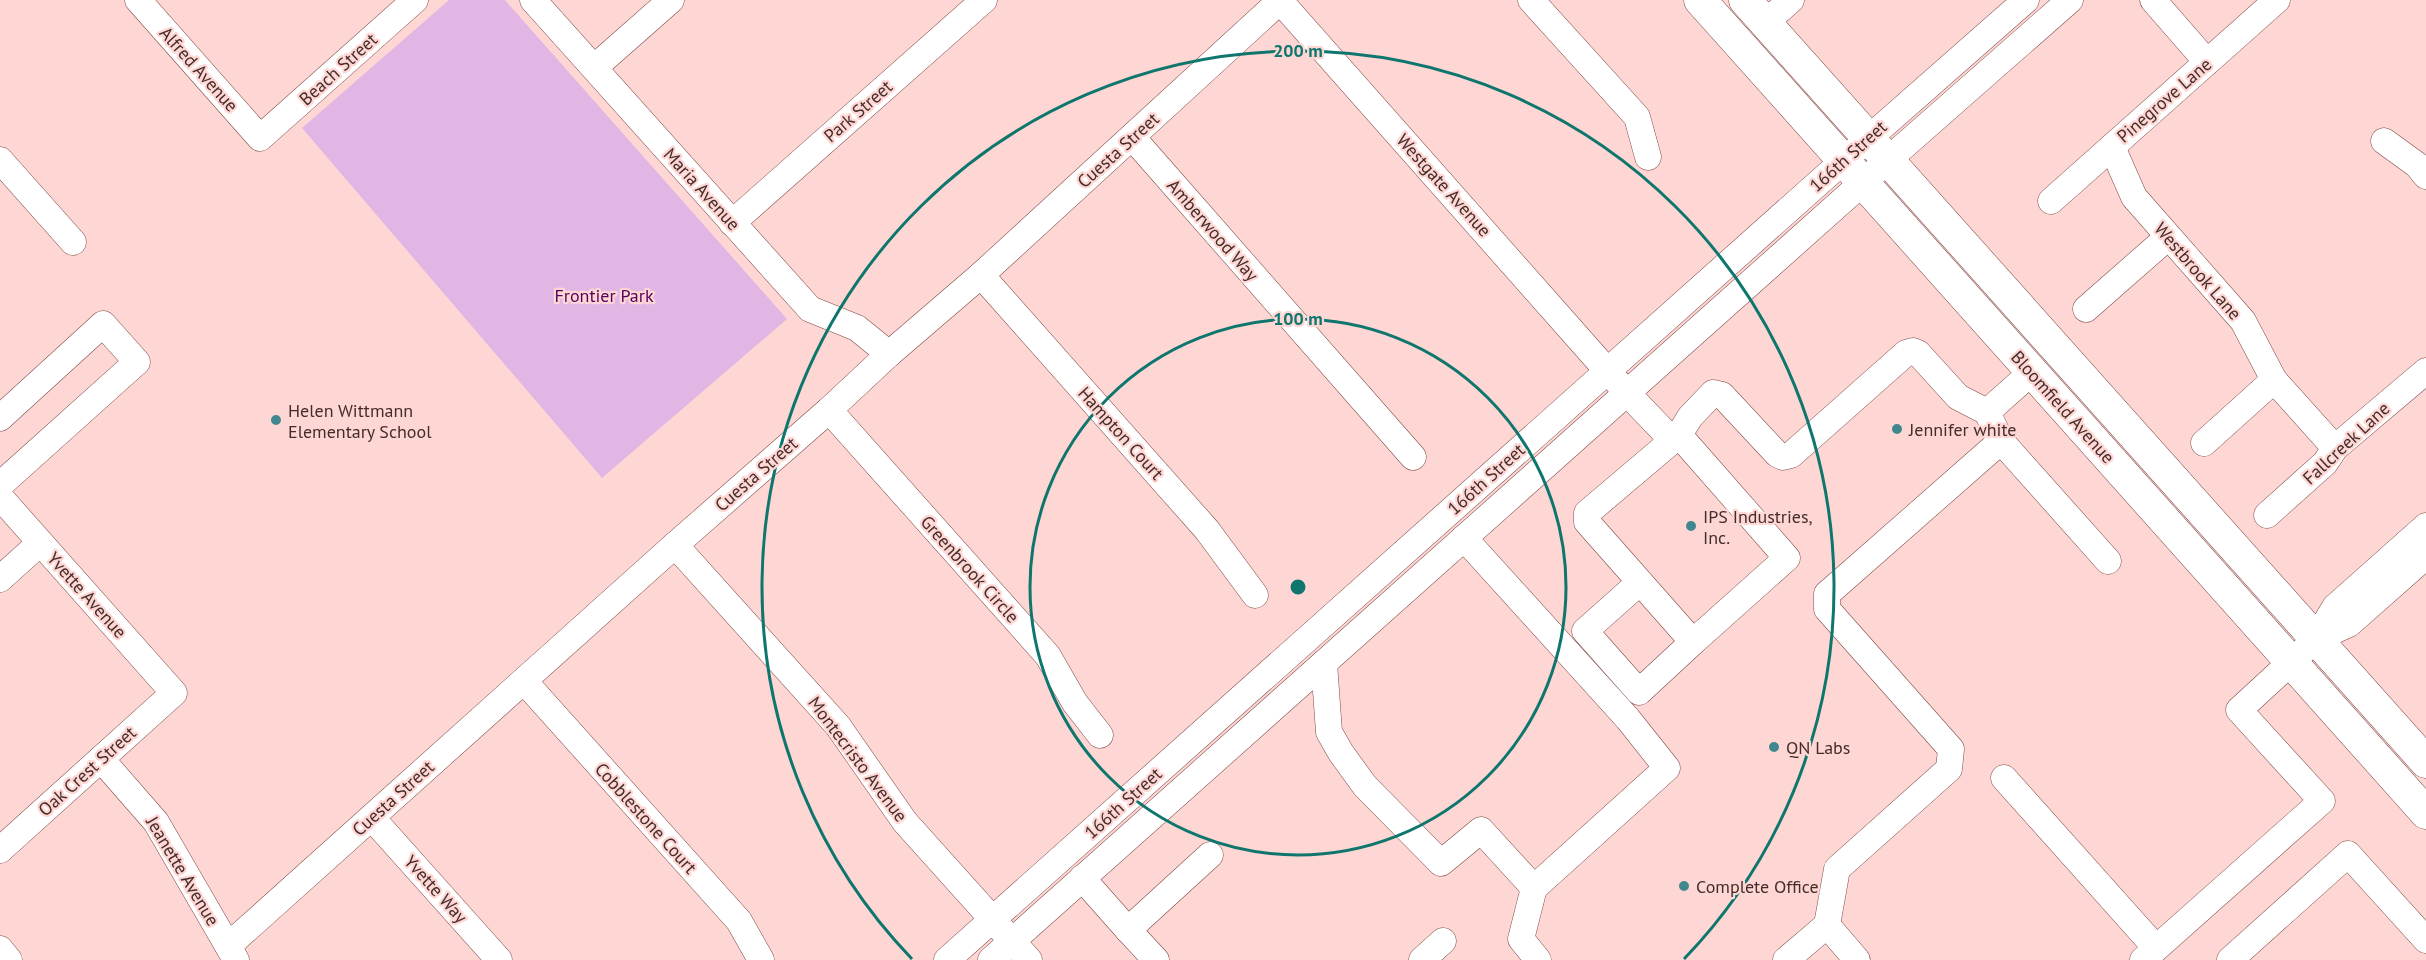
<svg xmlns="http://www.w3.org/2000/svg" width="2426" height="960" viewBox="0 0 2426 960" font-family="'PT Sans',sans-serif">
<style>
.green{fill:#e1b6e4}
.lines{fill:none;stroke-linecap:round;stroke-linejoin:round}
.minor-casing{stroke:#7d4845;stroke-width:27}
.major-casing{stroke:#7d4845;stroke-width:33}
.minor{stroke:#fff;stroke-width:26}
.major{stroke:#fff;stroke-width:32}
.ring{fill:none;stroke:#0f766e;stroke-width:3}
.poi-dot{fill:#40878e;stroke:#fed7d4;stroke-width:2}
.labels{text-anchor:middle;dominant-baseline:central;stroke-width:4.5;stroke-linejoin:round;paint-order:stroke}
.street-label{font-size:18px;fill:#442c2a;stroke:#fed7d4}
.park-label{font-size:18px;fill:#55005e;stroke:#fed7d4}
.poi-label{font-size:18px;fill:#442c2a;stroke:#fed7d4;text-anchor:start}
.centre{fill:#0f766e;stroke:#fed7d4;stroke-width:3}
.ring-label{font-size:18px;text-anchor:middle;font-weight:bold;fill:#0f766e;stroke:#fed7d4;stroke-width:4.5;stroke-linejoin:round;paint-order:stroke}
</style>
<rect width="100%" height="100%" fill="#fed7d4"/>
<path class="green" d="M449,0H505L787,319L602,478L302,128Z"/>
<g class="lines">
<defs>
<g id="minor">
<path d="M138,0L260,138L415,0"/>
<path d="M533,0L810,309L857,328L889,354"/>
<path d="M1531,0L1637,117L1648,157"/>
<path d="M2153,0L2207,62"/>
<path d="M1280,1L1627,393L1672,440"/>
<path d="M1765,23L1791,0"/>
<path d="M595,67L671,0"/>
<path d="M1132,137L1413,457"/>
<path d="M2384,141L2417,165L2426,176"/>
<path d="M2112,147L2134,197L2243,321L2274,380L2335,448"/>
<path d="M0,160L73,242"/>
<path d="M2051,201L2277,0"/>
<path d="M732,223L984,0"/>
<path d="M981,275L1207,530L1255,595"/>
<path d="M2086,309L2168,237"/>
<path d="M2032,372L1987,412L2001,441L2108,561"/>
<path d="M829,410L1048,656L1075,703L1100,735"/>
<path d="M0,418L103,324L137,362L0,485"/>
<path d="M1679,435L1787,558L1693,642"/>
<path d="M2204,443L2274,380"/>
<path d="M0,497L174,693L0,850"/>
<path d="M2267,515L2325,463L2335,448L2426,371"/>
<path d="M675,545L838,726L905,822L1029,960"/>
<path d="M0,579L40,543"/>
<path d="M1640,582L1585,631L1639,692L1693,642L1587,522V513L1679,435L1690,417L1713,393L1722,395L1777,454L1783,457L1791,455L1906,353L1913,351L1918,353L1958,397L1987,412"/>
<path d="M2316,639L2335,607L2426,526"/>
<path d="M1324,663L1329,732L1341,753L1365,786L1441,863L1481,830L1534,888L1667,768L1628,719L1464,538"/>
<path d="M524,681L739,921L761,960"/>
<path d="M101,759L156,822L236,960"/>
<path d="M2004,778L2156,948"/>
<path d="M372,818L499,960"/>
<path d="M1082,878L1128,930L1210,855"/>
<path d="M1534,888L1521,939L1538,960"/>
<path d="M1827,925L1837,869L1949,769L1951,749L1827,609V594L2001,441"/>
<path d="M1827,925L1857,960"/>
<path d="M1128,930L1156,960"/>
<path d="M228,946L675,545L829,410L889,354L981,275L1281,0"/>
<path d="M0,949L9,960"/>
<path d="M947,960L1843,161L2026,0"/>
<path d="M991,960L1888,160L2070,0"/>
<path d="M1422,960L1443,941"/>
<path d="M1786,960L1827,925"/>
<path d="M2143,960L2322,801L2239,710L2316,639L2349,624L2426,556"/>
<path d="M2230,960L2348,854L2426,940"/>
</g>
<g id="major">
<path d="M1700,0L2426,813"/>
<path d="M1745,0L2426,762"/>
</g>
</defs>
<use href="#minor" class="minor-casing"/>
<use href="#major" class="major-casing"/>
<use href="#minor" class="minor"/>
<use href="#major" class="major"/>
</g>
<g class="ring">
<circle cx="1298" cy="587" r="268"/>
<path d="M912 959A536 536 0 1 1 1684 959"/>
</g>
<g class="poi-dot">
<circle cx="276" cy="420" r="6"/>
<circle cx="1897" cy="429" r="6"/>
<circle cx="1691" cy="526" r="6"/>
<circle cx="1774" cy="747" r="6"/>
<circle cx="1684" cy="886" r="6"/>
</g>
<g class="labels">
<g class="street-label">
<text transform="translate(199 69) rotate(48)">Alfred Avenue</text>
<text transform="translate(338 69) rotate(-42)">Beach Street</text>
<text transform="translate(2164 100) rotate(-41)">Pinegrove Lane</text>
<text transform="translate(858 111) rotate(-41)">Park Street</text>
<text transform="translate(1118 150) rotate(-42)">Cuesta Street</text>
<text transform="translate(1848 156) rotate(-42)">166th Street</text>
<text transform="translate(1444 185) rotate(48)">Westgate Avenue</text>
<text transform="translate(702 189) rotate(48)">Maria Avenue</text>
<text transform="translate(1213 230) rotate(49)">Amberwood Way</text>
<text transform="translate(2198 271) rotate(49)">Westbrook Lane</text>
<text transform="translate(2063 407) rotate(48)">Bloomfield Avenue</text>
<text transform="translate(1121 433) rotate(48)">Hampton Court</text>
<text transform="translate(2346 443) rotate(-43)">Fallcreek Lane</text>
<text transform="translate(756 474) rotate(-41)">Cuesta Street</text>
<text transform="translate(1486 479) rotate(-42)">166th Street</text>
<text transform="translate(970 569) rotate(48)">Greenbrook Circle</text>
<text transform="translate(87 595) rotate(48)">Yvette Avenue</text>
<text transform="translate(858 759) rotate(53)">Montecristo Avenue</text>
<text transform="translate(87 771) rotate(-42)">Oak Crest Street</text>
<text transform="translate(393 798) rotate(-42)">Cuesta Street</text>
<text transform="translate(1123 803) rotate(-42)">166th Street</text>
<text transform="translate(646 818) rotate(48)">Cobblestone Court</text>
<text transform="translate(183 871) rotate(59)">Jeanette Avenue</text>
<text transform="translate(436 889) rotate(48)">Yvette Way</text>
</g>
<g class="park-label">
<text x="604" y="295">Frontier Park</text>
</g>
<g class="poi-label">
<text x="288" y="410">Helen Wittmann<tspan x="288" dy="21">Elementary School</tspan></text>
<text x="1909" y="429">Jennifer white</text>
<text x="1703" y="516">IPS Industries,<tspan x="1703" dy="21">Inc.</tspan></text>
<text x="1786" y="747">QN Labs</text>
<text x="1696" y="886">Complete Office</text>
</g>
</g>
<circle cx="1298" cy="587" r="9" class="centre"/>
<g class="ring-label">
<text x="1298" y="57">200 m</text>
<text x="1298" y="325">100 m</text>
</g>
</svg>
